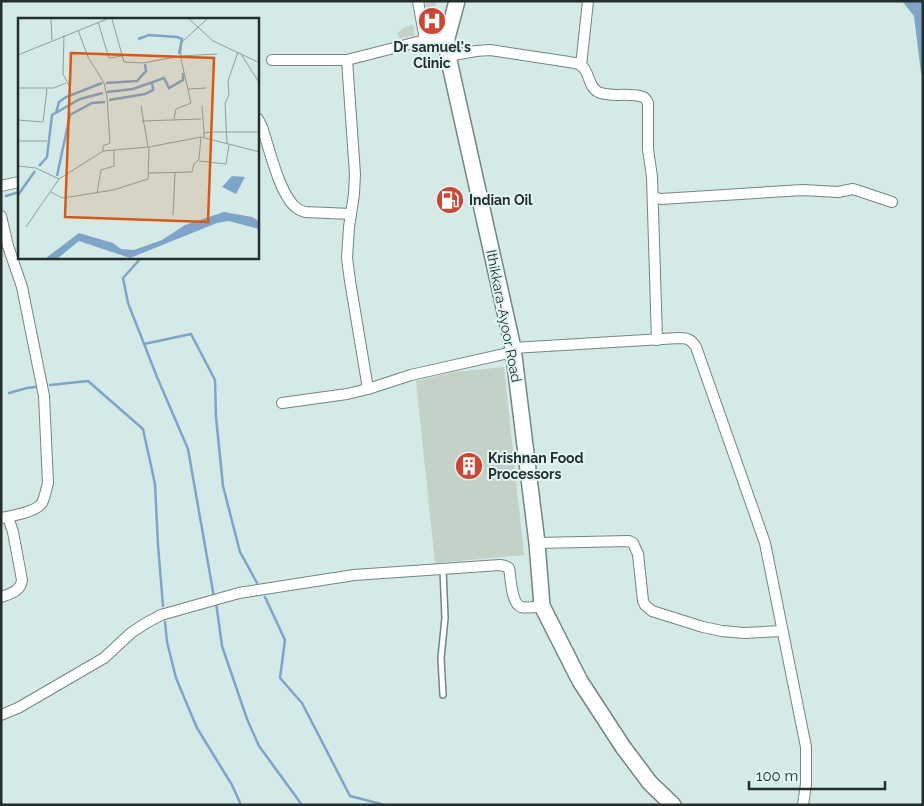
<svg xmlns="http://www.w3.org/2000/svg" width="924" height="806" viewBox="0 0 924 806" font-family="Raleway,sans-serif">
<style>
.water{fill:#7da5ca}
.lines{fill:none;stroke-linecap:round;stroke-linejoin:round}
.stream{stroke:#7da5ca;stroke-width:2.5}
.building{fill:#c2d2c7}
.lane-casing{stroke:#728683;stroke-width:8}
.street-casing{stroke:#728683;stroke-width:12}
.secondary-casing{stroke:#728683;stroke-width:18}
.lane{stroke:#fff;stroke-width:5}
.street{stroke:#fff;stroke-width:10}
.secondary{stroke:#fff;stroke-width:15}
.labels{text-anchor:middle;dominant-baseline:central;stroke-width:4;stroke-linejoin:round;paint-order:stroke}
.poi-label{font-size:14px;font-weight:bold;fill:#262e2d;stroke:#e1f7f3;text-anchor:start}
.street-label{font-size:14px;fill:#262e2d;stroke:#e1f7f3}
.inset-river{fill:none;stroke:#7da5ca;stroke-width:2.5}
.inset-road{fill:none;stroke:#8e9f9c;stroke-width:1}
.view{fill:#de570e;fill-opacity:0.15;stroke:#de570e;stroke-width:2.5}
.inset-edge{fill:none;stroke:#262e2d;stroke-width:2.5}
</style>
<rect width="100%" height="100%" fill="#d4eae6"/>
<path class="water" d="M902,1H923V77L921,73L914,16Z"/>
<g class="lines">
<g class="stream">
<path d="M6,196L19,192"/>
<path d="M141,258L123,278L128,303L157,377L188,449L214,597"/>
<path d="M144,344L191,334L215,380L216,417L223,486L240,552L257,583"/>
<path d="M50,385L88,381L143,429L155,484L158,545L163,606"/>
<path d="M9,393L27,388L35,387"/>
<path d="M265,597L285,640L280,678L302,703L350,796L385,805"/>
<path d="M216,602L222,646L247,719L259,746L302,805"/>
<path d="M165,622L167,642L176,678L197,728L232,785L241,805"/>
</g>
</g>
<g class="building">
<path d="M425,1H436L433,15L438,24H433L430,29Z"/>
<path d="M413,25L415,36L399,38L397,33L405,27Z"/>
<path d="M504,367L524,555L435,563L416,381L454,372Z"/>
</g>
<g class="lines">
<defs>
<path id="lane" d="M443,569L445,618L441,658L443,695"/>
<g id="street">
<path d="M418,1L425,40L447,38"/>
<path d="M448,56L476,51L490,50L569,62C573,63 578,63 581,65C590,72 588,87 598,92C611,98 631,92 643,97C646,98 646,100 648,103V149L652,177L657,340"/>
<path d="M272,60H347L425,40"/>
<path d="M347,60L355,174L354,194L349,227L347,258L350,281L368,389"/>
<path d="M581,66L588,1"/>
<path d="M258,119L262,127C269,147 280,198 298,209C299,210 303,211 305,212L351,214"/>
<path d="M1,186L19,182"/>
<path d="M653,197L661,199L803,190L838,192L853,189L892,202"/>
<path d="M1,216L8,246L22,287L44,396L48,483C46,490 45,497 42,503C36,512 12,516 1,518"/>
<path d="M513,348L679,338C687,338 691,339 696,347L765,543L806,747V784L803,805"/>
<path d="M282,403L347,394L368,389L411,375L513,352"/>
<path d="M537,543L629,541L633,543L638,554L643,601L645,605L652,611L703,627L722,631L744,633L782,631"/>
<path d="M1,597C10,594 21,591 22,580L13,532L8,517"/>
<path d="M1,715L18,708L104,658L131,633L146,623L161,615L239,593L354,575L500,565L505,566L509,568C511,578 511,603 521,607C527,608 536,607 542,606"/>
</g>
<path id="secondary" d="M457,1L447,38L448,56L513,348L537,543L542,606L580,681L623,747L650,783L673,805"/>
</defs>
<use href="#lane" class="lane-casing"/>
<use href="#street" class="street-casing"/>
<use href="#secondary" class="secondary-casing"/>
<use href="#lane" class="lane"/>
<use href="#street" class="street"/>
<use href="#secondary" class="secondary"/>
</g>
<defs>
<symbol id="hospital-disc" viewBox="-11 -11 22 22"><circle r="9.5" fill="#d14530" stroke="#e1f7f3"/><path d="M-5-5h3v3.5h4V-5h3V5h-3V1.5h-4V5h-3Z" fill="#fff"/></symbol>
<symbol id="fuel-disc" viewBox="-11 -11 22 22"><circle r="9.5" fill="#d14530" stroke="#e1f7f3"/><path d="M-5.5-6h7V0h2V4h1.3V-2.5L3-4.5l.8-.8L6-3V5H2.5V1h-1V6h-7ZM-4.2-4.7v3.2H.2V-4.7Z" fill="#fff"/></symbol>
<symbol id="building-disc" viewBox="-11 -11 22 22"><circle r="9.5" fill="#d14530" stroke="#e1f7f3"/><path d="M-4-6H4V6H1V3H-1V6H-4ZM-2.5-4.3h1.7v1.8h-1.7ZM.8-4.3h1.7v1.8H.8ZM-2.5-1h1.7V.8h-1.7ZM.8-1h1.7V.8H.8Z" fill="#fff"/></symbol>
</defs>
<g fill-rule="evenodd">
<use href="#hospital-disc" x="416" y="5" width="32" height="32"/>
<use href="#fuel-disc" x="434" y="184" width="32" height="32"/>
<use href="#building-disc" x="453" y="450" width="32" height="32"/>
</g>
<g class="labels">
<g class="poi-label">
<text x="432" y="47" text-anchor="middle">Dr samuel's<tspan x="432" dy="16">Clinic</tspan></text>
<text x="469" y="200">Indian Oil</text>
<text x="488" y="458">Krishnan Food<tspan x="488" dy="16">Processors</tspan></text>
</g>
<g class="street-label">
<text transform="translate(504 316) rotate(79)">Ithikkara-Ayoor Road</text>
</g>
</g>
<g transform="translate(18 18)">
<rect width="241" height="241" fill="#d4eae6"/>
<path d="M214,158L227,159L218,176L204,169ZM206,194L234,199L241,203V211L211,203L199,205L112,240L61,223L40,240H28L61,215L95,225L103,231L116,232L144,222L167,207Z" fill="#7da5ca"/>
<path class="inset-river" d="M120,21L131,17L159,19L164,21L161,36M88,65L119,63L128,53L127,46M89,74L115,71L146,60L151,70L165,62V55M91,82L127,76L135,72L134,64M38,95L41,84L48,79L84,65M21,148L29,139L34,97L62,81L85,75M39,158L52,97L74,85L87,84M0,177L17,153"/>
<path class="inset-road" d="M33,1L34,22M94,1L106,44L125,45L163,38M171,1L195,23L242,45M80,4L91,40L104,38M60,12L70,39L86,65L89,79L92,125L85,128V133M46,17L45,56L52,69M223,36L242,66M0,37L89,1M163,38L199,36M0,70H36L48,65M170,71L188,70M123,88L130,129M184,88L186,115M156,101L158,91L173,85L163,41V25L189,1M0,102L25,104L29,71M124,103L183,101M186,119V115L194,114H242M0,123H29M209,126L207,85L211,77L210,63L220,34M181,143L208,146L211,127M0,148L18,150L41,161L85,133L131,129L183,119L242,134M131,155L174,154L176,146L181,141L183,119M33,174L44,180L58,178L95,172L130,161L131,129M79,175L83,152L96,148V132M155,197L157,155M8,209L41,161"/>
<path class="view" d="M53,35L196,40L190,204L47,199Z"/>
<rect width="241" height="241" class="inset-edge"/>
</g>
<rect width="924" height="806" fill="none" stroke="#262e2d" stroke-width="5"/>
<path d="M749 781v8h136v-8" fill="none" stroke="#262e2d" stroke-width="2.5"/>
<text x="756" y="781" font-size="15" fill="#262e2d" stroke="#e1f7f3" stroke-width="4" paint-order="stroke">100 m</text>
</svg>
